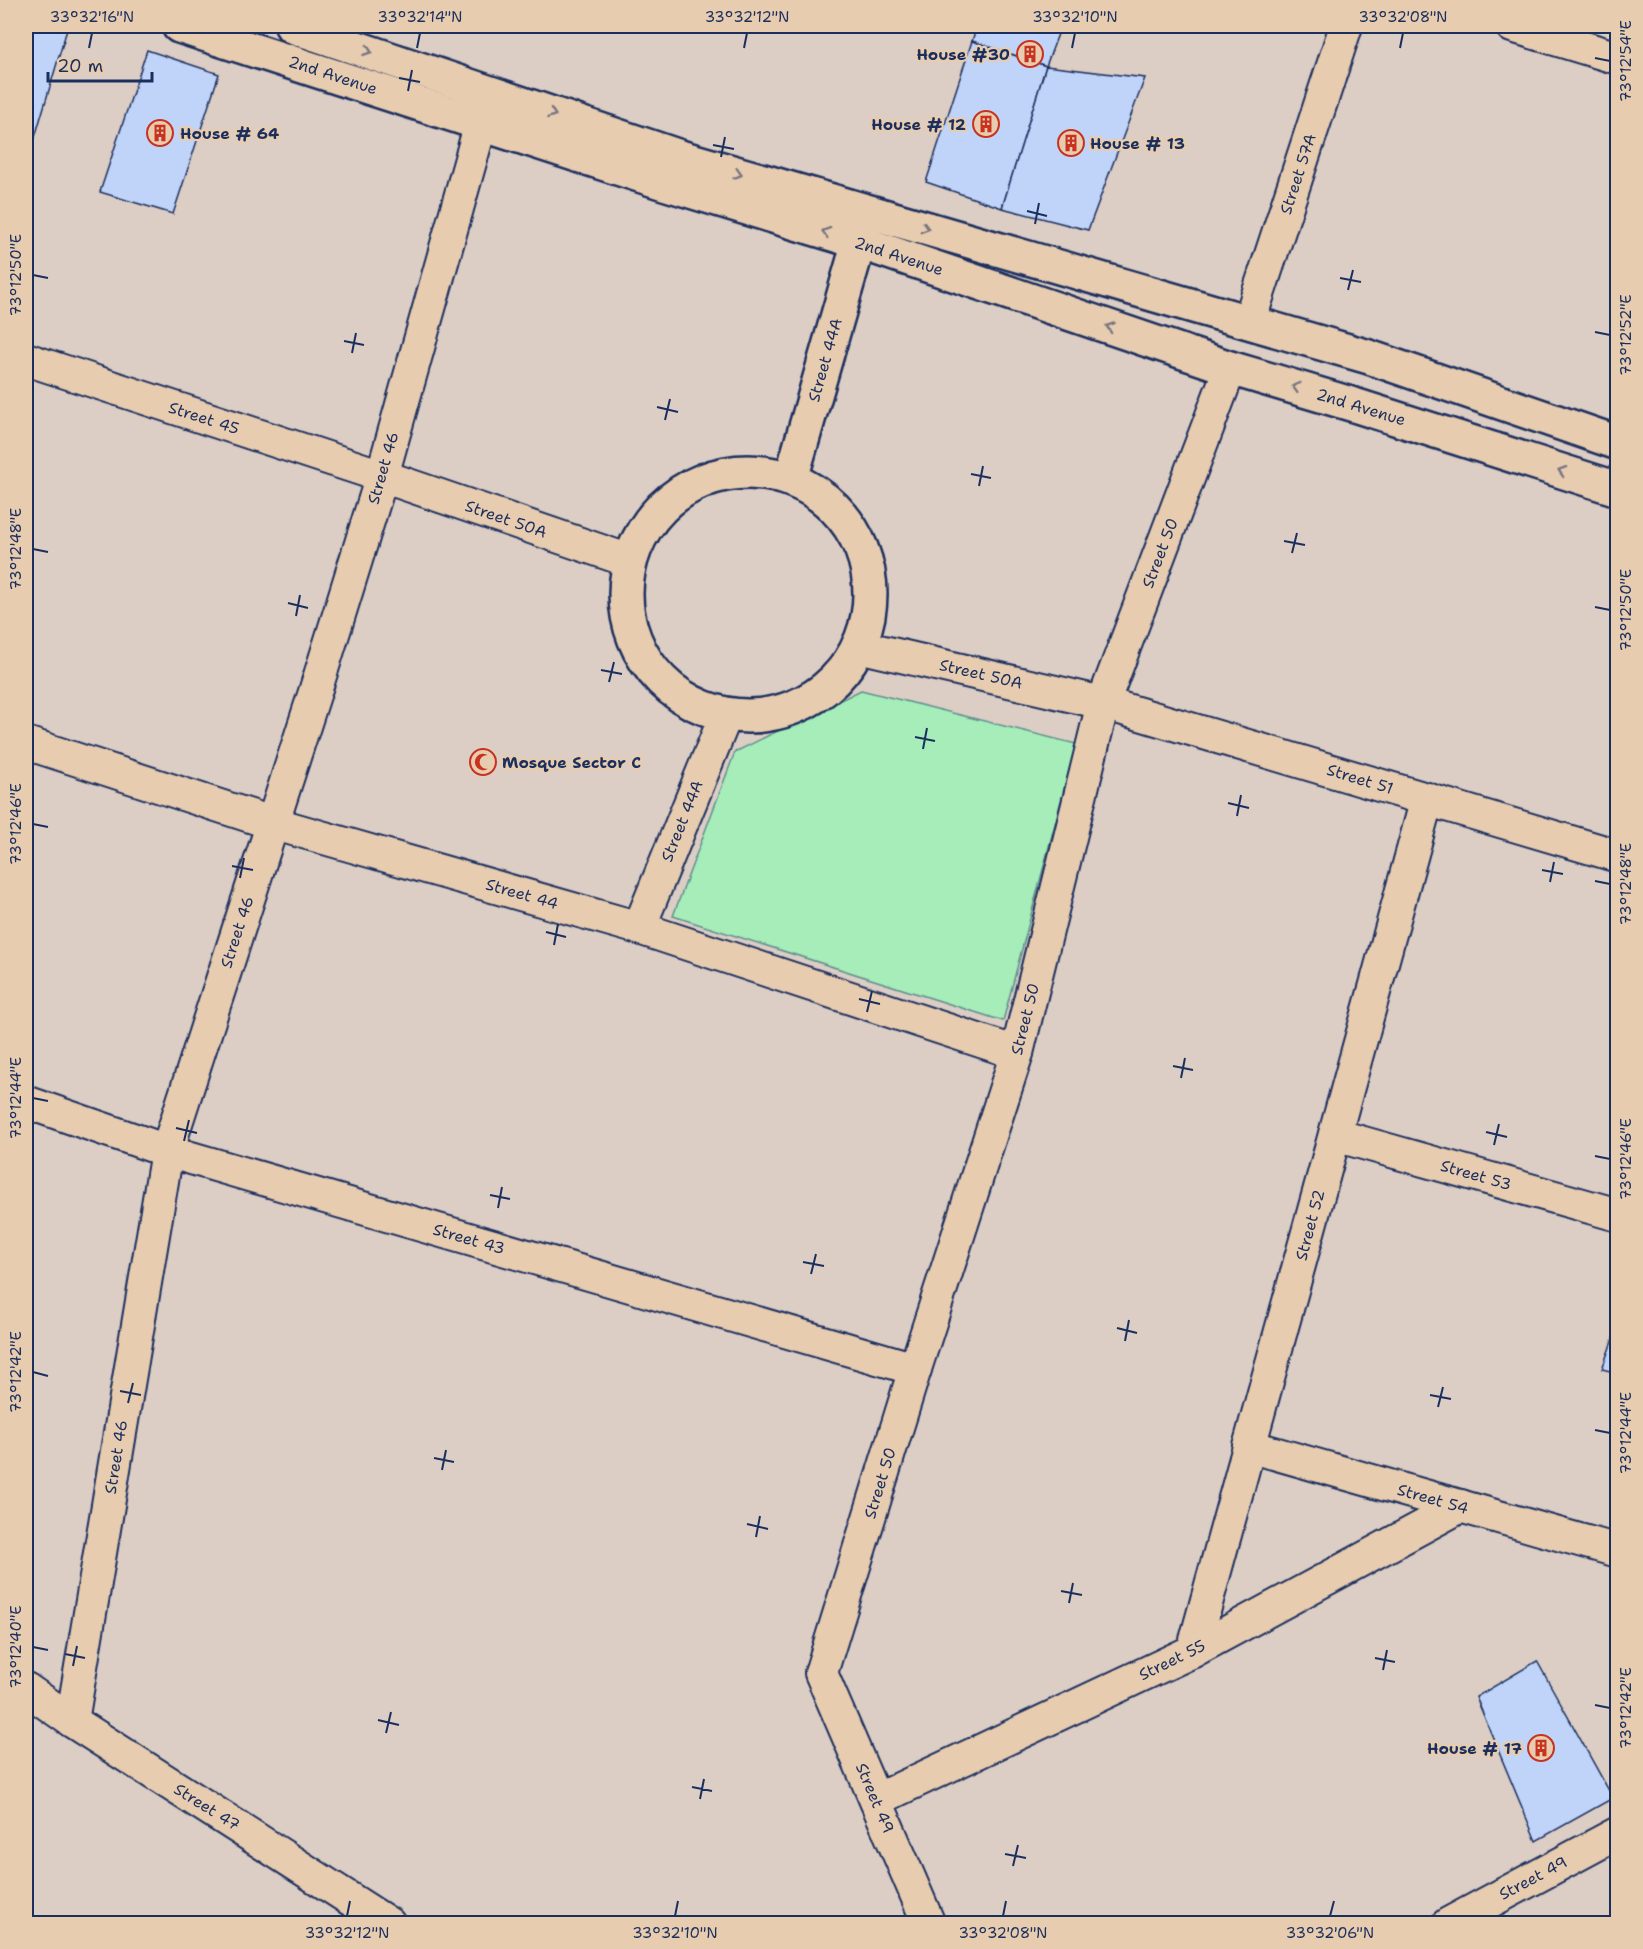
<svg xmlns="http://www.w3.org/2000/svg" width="1643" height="1949" viewBox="0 0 1643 1949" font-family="'Shantell Sans',sans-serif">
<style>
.green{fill:#a6edba;stroke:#608e8c;stroke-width:1.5}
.building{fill:#c0d4f9;stroke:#1b2f5e;stroke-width:1.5}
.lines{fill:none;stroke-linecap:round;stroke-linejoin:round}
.minor-casing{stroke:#1b2f5e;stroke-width:36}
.tertiary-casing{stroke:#1b2f5e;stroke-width:38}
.minor{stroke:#e8ccaf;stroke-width:32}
.tertiary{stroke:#e8ccaf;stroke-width:33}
.oneway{stroke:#777682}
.ticks{fill:none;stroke:#1b2f5e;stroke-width:2}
.labels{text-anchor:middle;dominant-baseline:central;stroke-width:4.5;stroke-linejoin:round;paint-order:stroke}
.poi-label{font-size:16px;font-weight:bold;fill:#1b2f5e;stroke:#e8ccaf;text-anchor:end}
.street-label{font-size:16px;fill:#1b2f5e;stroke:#e8ccaf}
.neatline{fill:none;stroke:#1b2f5e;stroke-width:2}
.ticks-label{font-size:15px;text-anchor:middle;fill:#1b2f5e}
</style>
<rect width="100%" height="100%" fill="#dccec5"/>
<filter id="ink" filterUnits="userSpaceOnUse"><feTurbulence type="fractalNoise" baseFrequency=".0167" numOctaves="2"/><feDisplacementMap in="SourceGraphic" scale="12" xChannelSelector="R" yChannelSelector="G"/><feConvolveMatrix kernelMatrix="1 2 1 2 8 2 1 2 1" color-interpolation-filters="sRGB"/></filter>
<g filter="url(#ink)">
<path class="green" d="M861,690L1076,744L1003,1021L673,916L735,752Z"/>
<g class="building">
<path d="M26,26H68L27,164L26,163Z"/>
<path d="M977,26H1061L1046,66L972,41Z"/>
<path d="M972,41L1046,66L1002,208L926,182Z"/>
<path d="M147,50L219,74L173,214L100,192Z"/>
<path d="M1046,66L1145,78L1088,230L1002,208Z"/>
<path d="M1618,1325V1373L1602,1369Z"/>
<path d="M1537,1661L1613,1798L1536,1841L1476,1697Z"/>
</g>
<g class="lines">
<defs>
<g id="minor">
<path d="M1512,26L1618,58"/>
<path d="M1249,322L1346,26"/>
<path d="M26,359L382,476L630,561"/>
<path d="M858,646L1103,703L1618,856"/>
<path d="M26,743L272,823L639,928L1017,1053"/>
<path d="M639,928L726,715"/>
<path d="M26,1102L167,1151L915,1369"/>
<path d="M1335,1135L1618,1215"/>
<path d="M1249,1446L1618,1551"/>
<path d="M1193,1651L1427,799"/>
<path d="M26,1689L72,1721L389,1924"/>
<path d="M72,1721L167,1151L315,692L382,476L481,123"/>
<path d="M876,1800L1193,1651L1461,1506"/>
<path d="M929,1924L821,1673L915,1369L1017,1053L1103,703L1230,368"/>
<path d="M1448,1924L1618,1833"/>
</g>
<g id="tertiary">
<path d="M179,26L664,183L859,242L1230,368L1351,404L1618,489"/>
<path d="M292,26L677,156L1369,357L1618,443"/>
<circle cx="748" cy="594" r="122"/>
<path d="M791,479L865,221"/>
</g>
</defs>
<use href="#minor" class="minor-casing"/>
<use href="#tertiary" class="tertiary-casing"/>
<use href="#minor" class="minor"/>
<use href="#tertiary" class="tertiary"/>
</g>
<defs><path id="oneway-chevron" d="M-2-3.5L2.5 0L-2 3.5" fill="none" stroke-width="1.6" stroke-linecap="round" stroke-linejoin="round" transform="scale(1.5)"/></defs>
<g class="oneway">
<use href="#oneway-chevron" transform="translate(368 51) rotate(19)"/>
<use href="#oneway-chevron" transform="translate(552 114) rotate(19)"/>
<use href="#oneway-chevron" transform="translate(738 174) rotate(16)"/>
<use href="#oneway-chevron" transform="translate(925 228) rotate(16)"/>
<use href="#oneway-chevron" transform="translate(826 232) rotate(-163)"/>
<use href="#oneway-chevron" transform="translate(1110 327) rotate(-161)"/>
<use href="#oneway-chevron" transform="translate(1296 387) rotate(-163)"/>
<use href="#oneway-chevron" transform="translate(1562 471) rotate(-162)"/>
</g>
</g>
<path class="ticks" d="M89,48L92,33M417,48L420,33M744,48L747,33M1072,48L1075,33M1400,48L1403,33M1595,58L1610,61M399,78L420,82M408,91L412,70M713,145L734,149M721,157L725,137M1027,211L1047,216M1035,224L1039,203M33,275L48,278M1340,278L1361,282M1348,290L1353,270M1595,332L1610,335M344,341L364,345M352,353L356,333M657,407L678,412M665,420L670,399M971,474L991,478M979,486L983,466M1284,541L1305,545M33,549L48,552M1292,553L1297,533M288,603L308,608M1595,607L1610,610M296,616L300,595M601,670L622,674M609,682L614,662M915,737L935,741M923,749L927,728M1228,803L1249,808M1237,816L1241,795M33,824L48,827M232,866L253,870M1542,870L1563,874M240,878L244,858M1595,881L1610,884M1550,882L1554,862M546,932L566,937M554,945L558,924M859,999L880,1004M867,1012L872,991M1173,1066L1193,1070M1181,1078L1185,1058M33,1098L48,1101M176,1128L197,1133M1486,1132L1507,1137M184,1141L189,1120M1494,1145L1499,1124M1595,1156L1610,1159M490,1195L510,1199M498,1208L502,1187M803,1262L824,1266M811,1274L816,1254M1117,1328L1137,1333M1125,1341L1129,1320M33,1372L48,1376M120,1391L141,1395M1430,1395L1451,1399M128,1403L133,1383M1438,1407L1443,1387M1595,1430L1610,1433M434,1458L454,1462M442,1470L446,1450M747,1524L768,1529M756,1537L760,1516M1061,1591L1082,1595M1069,1603L1073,1583M33,1647L48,1650M65,1654L85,1658M1375,1658L1395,1662M73,1666L77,1646M1383,1670L1387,1650M1595,1705L1610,1708M378,1720L399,1725M386,1733L391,1712M692,1787L712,1791M700,1799L704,1779M1005,1854L1026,1858M1013,1866L1018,1845M347,1916L350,1901M675,1916L678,1901M1003,1916L1006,1901M1330,1916L1334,1901"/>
<defs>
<symbol id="building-ring" viewBox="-11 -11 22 22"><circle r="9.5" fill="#e8ccaf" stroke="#c8321e" stroke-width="1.5"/><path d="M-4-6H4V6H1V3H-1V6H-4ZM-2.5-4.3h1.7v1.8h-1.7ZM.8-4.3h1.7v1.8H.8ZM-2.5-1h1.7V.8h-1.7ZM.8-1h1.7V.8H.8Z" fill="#c8321e"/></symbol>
<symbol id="mosque-ring" viewBox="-11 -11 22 22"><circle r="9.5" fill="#e8ccaf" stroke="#c8321e" stroke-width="1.5"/><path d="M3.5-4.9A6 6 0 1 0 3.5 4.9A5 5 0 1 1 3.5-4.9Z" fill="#c8321e"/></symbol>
</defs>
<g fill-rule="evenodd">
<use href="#building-ring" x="1015" y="39" width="30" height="30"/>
<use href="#building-ring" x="971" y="109" width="30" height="30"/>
<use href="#building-ring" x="145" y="118" width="30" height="30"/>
<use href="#building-ring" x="1056" y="128" width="30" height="30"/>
<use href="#mosque-ring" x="468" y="747" width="30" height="30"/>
<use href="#building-ring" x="1526" y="1733" width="30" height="30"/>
</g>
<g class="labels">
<g class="poi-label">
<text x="1010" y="54">House #30</text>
<text x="966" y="124">House # 12</text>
<text x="180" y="133" text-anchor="start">House # 64</text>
<text x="1090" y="143" text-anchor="start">House # 13</text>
<text x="502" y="762" text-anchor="start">Mosque Sector C</text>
<text x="1522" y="1748">House # 17</text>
</g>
<g class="street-label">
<text transform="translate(333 75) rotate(18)">2nd Avenue</text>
<text transform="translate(1298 174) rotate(-72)">Street 57A</text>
<text transform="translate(899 256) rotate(18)">2nd Avenue</text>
<text transform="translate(825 360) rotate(-74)">Street 44A</text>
<text transform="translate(1361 407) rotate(17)">2nd Avenue</text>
<text transform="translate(204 418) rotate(18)">Street 45</text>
<text transform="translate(383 468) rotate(-74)">Street 46</text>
<text transform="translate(506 519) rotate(19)">Street 50A</text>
<text transform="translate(1160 553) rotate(-69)">Street 50</text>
<text transform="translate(981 674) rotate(13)">Street 50A</text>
<text transform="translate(1360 779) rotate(17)">Street 51</text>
<text transform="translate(682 821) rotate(-68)">Street 44A</text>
<text transform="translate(522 894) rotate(16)">Street 44</text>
<text transform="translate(237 932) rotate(-72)">Street 46</text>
<text transform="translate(1025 1019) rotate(-76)">Street 50</text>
<text transform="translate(1476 1175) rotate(16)">Street 53</text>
<text transform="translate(1310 1225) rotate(-75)">Street 52</text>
<text transform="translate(469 1239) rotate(16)">Street 43</text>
<text transform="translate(116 1457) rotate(-81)">Street 46</text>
<text transform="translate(880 1483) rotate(-73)">Street 50</text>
<text transform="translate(1433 1499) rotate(16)">Street 54</text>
<text transform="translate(1172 1660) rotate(-26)">Street 55</text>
<text transform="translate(875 1798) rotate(67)">Street 49</text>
<text transform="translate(207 1807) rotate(32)">Street 47</text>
<text transform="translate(1533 1878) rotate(-28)">Street 49</text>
</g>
</g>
<rect width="1643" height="1949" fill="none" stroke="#e8ccaf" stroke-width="66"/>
<path d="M48 72v9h104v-9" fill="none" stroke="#1b2f5e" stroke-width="3"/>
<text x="57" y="72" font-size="18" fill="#1b2f5e" stroke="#e8ccaf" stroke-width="4.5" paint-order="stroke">20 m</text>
<rect x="33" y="33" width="1577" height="1883" class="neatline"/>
<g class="ticks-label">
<text x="92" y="22">33°32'16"N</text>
<text x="420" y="22">33°32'14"N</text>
<text x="747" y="22">33°32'12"N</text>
<text x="1075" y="22">33°32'10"N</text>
<text x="1403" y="22">33°32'08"N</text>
<text transform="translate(1626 61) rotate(-90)" y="5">73°12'54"E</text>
<text transform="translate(16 275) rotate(-90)" y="5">73°12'50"E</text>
<text transform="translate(1626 335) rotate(-90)" y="5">73°12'52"E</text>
<text transform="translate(16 549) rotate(-90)" y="5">73°12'48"E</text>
<text transform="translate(1626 610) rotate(-90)" y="5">73°12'50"E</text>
<text transform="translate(16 824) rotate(-90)" y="5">73°12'46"E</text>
<text transform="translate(1626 884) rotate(-90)" y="5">73°12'48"E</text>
<text transform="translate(16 1098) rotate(-90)" y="5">73°12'44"E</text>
<text transform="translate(1626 1159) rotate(-90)" y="5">73°12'46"E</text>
<text transform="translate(16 1372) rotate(-90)" y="5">73°12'42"E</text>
<text transform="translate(1626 1433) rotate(-90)" y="5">73°12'44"E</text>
<text transform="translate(16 1647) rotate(-90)" y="5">73°12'40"E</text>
<text transform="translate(1626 1708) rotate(-90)" y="5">73°12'42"E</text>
<text x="347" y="1938">33°32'12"N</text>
<text x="675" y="1938">33°32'10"N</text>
<text x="1003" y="1938">33°32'08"N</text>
<text x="1330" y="1938">33°32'06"N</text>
</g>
</svg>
